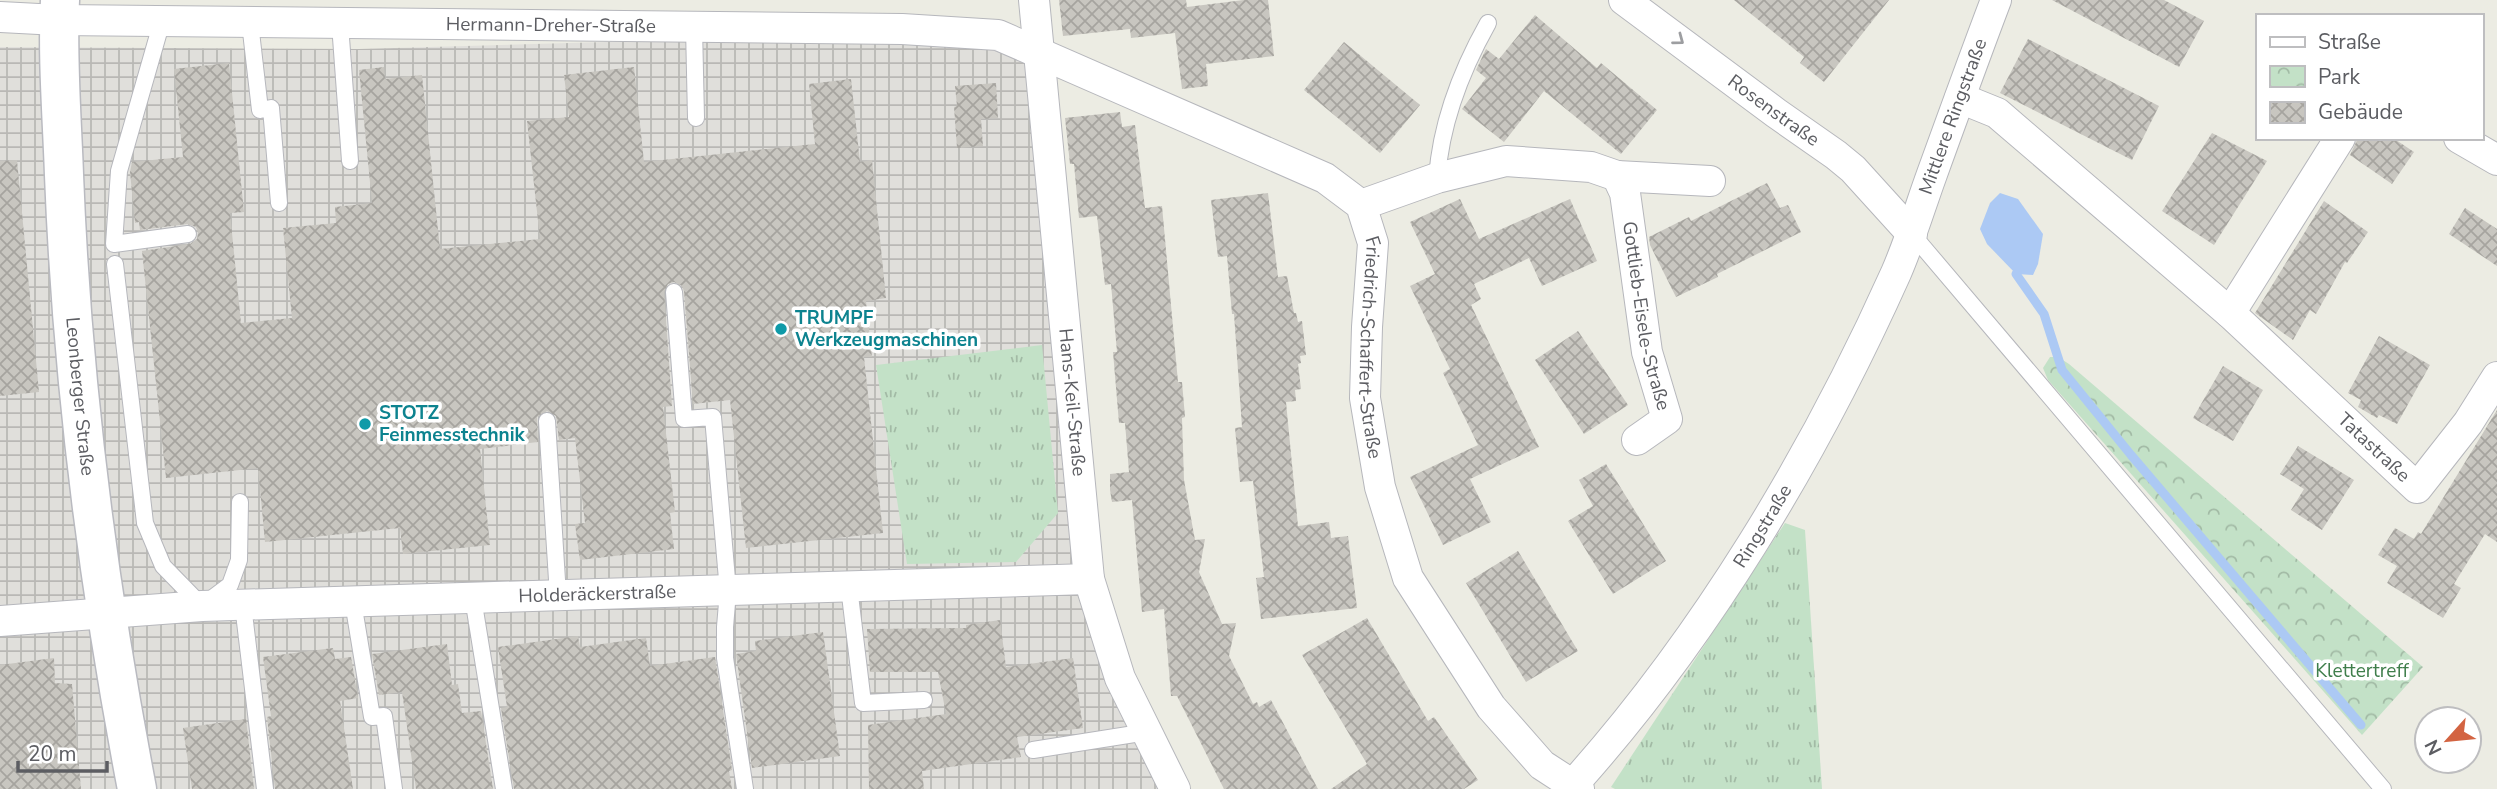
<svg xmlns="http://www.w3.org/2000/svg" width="2497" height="789" viewBox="0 0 2497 789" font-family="'Nunito Sans',sans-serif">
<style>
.industrial{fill:url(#industrial-grid)}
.grass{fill:url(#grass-tufts)}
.park{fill:url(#park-crowns)}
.water{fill:#acc9f4}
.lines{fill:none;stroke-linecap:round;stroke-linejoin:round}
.stream{stroke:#acc9f4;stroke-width:9}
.building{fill:url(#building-cross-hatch)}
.lane-casing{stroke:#b6b7bc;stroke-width:18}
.street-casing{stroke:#b6b7bc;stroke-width:32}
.secondary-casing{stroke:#b9bac0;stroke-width:41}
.lane{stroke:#fff;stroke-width:16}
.street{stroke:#fff;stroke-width:30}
.secondary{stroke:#fff;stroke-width:38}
.oneway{stroke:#9d9ea1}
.culture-dot{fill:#0f9aa8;stroke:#fff;stroke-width:2.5}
.labels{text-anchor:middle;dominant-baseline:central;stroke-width:7;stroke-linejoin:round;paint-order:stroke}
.street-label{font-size:19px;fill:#5c5d62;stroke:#fff}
.culture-label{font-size:19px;font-weight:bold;fill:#0d838f;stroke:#fff;text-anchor:start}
.park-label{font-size:19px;fill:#3f7e4b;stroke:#fff}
</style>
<defs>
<pattern id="industrial-grid" width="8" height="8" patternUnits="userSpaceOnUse" patternTransform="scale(1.75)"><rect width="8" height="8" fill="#e0dfdb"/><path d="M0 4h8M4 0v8" fill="none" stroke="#b9b8b5"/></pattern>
<pattern id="grass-tufts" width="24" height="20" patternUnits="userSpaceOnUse" patternTransform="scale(1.75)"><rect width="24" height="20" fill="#c3e1c7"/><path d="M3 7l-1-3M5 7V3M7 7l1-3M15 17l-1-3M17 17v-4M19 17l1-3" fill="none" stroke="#a2baa5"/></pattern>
<pattern id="park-crowns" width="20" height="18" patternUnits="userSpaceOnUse" patternTransform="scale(1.75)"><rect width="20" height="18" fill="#c3e1c7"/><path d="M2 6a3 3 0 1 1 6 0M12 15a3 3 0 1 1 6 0" fill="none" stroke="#a2baa5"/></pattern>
<pattern id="building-cross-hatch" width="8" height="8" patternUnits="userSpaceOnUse" patternTransform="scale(1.75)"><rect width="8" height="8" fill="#c8c6c0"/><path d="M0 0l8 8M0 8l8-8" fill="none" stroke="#a6a49f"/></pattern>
</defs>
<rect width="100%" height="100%" fill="#ecece3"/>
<path class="industrial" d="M1028,30L1089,579L1172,789H0V47L359,49Z"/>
<g class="grass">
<path d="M1042,345L1058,513L1016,562L907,564L876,365Z"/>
<path d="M1785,523L1805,530L1822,789H1615L1611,787Z"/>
</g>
<path class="park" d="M2050,357H2058L2069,364L2423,667L2362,735L2048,380L2043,368Z"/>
<path class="water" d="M2000,193L2018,199L2043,234L2038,264L2033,275L2016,274L1987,244L1980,229L1990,203Z"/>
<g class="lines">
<path class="stream" d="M2016,274L2044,314L2062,370L2131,455L2361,725"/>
</g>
<g class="building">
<path d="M1059,0H1186L1187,7L1244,0H1268L1274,56L1206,64L1208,86L1182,89L1175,33L1131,38L1130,29L1063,36Z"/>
<path d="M1734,0H1889L1824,82L1800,63L1804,57Z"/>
<path d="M2052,0H2164L2204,21L2179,67Z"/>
<path d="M1535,15L1597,68L1601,63L1657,110L1621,154L1544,91L1504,142L1462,109L1486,78L1476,70L1486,49L1499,59Z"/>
<path d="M2028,39L2159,106L2132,160L2000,93Z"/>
<path d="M1344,42L1420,105L1380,153L1304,90Z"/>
<path d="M229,63L244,212L230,213L241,323L292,318L283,228L336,223L335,207L372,203L359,70L384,67L385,79L422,75L440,249L540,239L527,121L569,117L564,75L634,67L644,162L815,144L809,84L851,79L860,162L872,160L886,298L866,301L872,357H864L883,533L746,548L730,400L693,404L684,291L682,286L674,282L668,284L664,292L672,406L663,407L675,512L670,513L674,549L580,560L575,524L585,523L575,438L559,440L556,416L547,411L537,417L538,442L480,449L490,545L403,554L400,528L265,542L258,468L166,478L142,251L190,244L197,239L198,233L196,227L187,224L140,230L139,222L135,223L130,172L132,162L183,157L174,69Z"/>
<path d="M996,83L998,118L981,119L983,146L957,148L954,107L957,106L955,86Z"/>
<path d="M1120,112L1122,127L1135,125L1145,208L1162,206L1178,382H1182L1185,417L1182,418L1184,480L1195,540L1205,539L1199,572L1222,624L1236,623L1229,656L1253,704L1257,702L1259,707L1271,700L1318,789H1224L1177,696H1171L1164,609L1142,612L1132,500L1112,502L1110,490V474L1129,472L1125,423H1119L1113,352H1117L1111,284L1105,285L1097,216L1079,218L1074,164H1070L1065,118Z"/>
<path d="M2212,133L2267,161L2214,245L2162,211Z"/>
<path d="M2358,138H2393L2414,152L2392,184L2350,155Z"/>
<path d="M17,160L39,392L0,396V161Z"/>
<path d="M1767,183L1780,208L1788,205L1801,232L1717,274L1718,277L1676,297L1650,245L1649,237L1689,217L1691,221Z"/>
<path d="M1268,193L1278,277L1287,276L1294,313H1296L1298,322L1302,321L1306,355L1300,356L1301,363L1298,364L1301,389L1295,390L1296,401L1286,402L1298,526L1329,522L1331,538L1348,536L1357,608L1261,619L1256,578L1264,577L1253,481L1240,482L1235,428L1242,427L1234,314H1232L1227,256L1218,257L1211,200Z"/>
<path d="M1460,199L1479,239L1570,199L1597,261L1542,286L1529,258L1474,284L1481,299L1471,305L1539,447L1470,479L1491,522L1443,545L1410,477L1478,445L1443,373L1450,369L1410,286L1435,274L1410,222Z"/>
<path d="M2324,201L2368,232L2347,263L2345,262L2316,314L2310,310L2293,340L2255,313Z"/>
<path d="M2465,208L2497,229V266L2449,234Z"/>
<path d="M1578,331L1628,405L1584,434L1535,360Z"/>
<path d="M2379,336L2430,365L2397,424L2379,415L2377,418L2358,407L2361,400L2348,393Z"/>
<path d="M2223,366L2263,390L2233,441L2193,418Z"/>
<path d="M2497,410V542L2485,534L2454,584L2461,588L2443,618L2387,583L2397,566L2378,555L2395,528L2414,539L2418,532L2421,534Z"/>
<path d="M2298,446L2354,480L2322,530L2291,510L2304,489L2280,474Z"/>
<path d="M1606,464L1666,561L1613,594L1568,521L1593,506L1579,480Z"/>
<path d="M1518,551L1578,651L1526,682L1466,583Z"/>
<path d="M1367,618L1428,721L1434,717L1478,780L1464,789H1331L1367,764L1302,655Z"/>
<path d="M1000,620L1006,667L1073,658L1083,728L1017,737L1021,757L922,771L924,789H869L868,725L946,714L938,672H870L867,629L966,628V625Z"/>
<path d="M823,632L840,756L752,768L736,654L756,651L755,641Z"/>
<path d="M578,636L580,647L646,638L650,666L715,657L732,770L729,771L732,789H514L501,708L507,707L498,647Z"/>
<path d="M447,644L452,685L458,684L462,713L481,711L493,789H416L402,692L379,695L372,654Z"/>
<path d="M333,648L335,659L351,657L358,698L340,701L353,789H275L267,717L271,716L263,657Z"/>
<path d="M54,658L55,683L72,684L81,789H0V665Z"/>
<path d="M246,719L254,789H192L183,728Z"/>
</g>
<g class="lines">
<defs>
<g id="lane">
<path d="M162,21L119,171L114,244L188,234"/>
<path d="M250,23L260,110L271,108L279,203"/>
<path d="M340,24L350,161"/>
<path d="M694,27L696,118"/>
<path d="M1437,178C1441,122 1461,71 1488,23"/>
<path d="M1912,234L2383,789"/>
<path d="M115,264L145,523L163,566L202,606L230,585L239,560L240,502"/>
<path d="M674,292L684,419L713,417L728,591L725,627V658L745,789"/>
<path d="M547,421L558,596"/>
<path d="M849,587L863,703L924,700"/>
<path d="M473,598L504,789"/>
<path d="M353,602L372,717L384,716L394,789"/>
<path d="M243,605L265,789"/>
<path d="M1033,750L1147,732"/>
</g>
<g id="street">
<path id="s1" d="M1034,0L1089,579L1120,678L1175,789"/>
<path id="s2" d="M1624,0L1776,113L1836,155L1853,169L1912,234"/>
<path id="s3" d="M0,17L58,20L902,29L998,35L1325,178L1361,205L1373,243L1367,327L1365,398L1380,487L1408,578L1491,707L1542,765L1579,789"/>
<path id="s4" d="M1960,98L1997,113L2230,313L2417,488L2468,423L2497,377"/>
<path d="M2459,138L2497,160"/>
<path d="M1617,176L1710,181"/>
<path id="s5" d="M1361,205L1437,178L1506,161L1591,167L1617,176L1625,193L1647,352L1667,419L1637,440"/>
<path d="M2230,313L2340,138"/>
<path id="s6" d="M0,621L202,606L1089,579"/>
<path id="s7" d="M1569,789C1704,640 1814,456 1896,273C1910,241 1920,207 1932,174C1953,116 1974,58 1996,0"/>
</g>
<g id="secondary">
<path id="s8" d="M60,0C57,58 62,117 64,175C72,381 98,586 137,789"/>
</g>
</defs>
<use href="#lane" class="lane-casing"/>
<use href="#street" class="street-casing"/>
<use href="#secondary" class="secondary-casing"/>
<use href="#lane" class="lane"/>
<use href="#street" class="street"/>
<use href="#secondary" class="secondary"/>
</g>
<defs><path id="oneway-chevron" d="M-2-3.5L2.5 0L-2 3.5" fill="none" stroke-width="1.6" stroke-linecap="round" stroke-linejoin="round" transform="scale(1.75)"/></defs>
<use class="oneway" href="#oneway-chevron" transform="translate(1679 40) rotate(37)"/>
<g class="culture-dot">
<circle cx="781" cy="329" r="7"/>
<circle cx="365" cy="424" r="7"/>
</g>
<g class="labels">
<g class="street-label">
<text stroke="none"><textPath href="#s3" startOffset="551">Hermann-Dreher-Straße</textPath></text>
<text stroke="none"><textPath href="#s2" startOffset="186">Rosenstraße</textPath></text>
<text stroke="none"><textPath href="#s7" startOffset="780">Mittlere Ringstraße</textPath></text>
<text stroke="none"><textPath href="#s5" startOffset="408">Gottlieb-Eisele-Straße</textPath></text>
<text stroke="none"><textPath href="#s3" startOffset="1545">Friedrich-Schaffert-Straße</textPath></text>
<text stroke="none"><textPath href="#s8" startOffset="397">Leonberger Straße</textPath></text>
<text stroke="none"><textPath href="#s1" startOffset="404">Hans-Keil-Straße</textPath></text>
<text stroke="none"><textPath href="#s4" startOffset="544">Tatastraße</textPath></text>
<text stroke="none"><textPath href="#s7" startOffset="327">Ringstraße</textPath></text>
<text stroke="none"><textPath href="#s6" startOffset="598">Holderäckerstraße</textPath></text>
</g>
<g class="culture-label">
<text x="795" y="318">TRUMPF<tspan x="795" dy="22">Werkzeugmaschinen</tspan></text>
<text x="379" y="413">STOTZ<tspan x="379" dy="22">Feinmesstechnik</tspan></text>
</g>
<g class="park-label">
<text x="2362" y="671">Klettertreff</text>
</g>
</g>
<rect x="2256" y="14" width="228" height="126" fill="#ffffff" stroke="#bebec0" stroke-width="2"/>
<rect x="2270" y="37" width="35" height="10" fill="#ffffff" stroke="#bebec0" stroke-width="2"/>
<text x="2318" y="49" font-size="21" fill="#5c5d62">Straße</text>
<rect x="2270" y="66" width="35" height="21" fill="url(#park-crowns)" stroke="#bebec0" stroke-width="2"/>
<text x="2318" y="84" font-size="21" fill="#5c5d62">Park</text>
<rect x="2270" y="102" width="35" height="21" fill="url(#building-cross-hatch)" stroke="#bebec0" stroke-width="2"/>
<text x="2318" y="119" font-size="21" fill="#5c5d62">Gebäude</text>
<g transform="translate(2448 740) rotate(243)"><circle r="33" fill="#ffffff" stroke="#bebec0" stroke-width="2"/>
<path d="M0-5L12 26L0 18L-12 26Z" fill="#d36442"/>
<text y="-10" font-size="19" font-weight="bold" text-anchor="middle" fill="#5c5d62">N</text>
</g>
<path d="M18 761v10h89v-10" fill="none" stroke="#5c5d62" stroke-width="3.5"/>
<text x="28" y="761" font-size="21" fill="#5c5d62" stroke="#ffffff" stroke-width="5" paint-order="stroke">20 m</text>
</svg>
